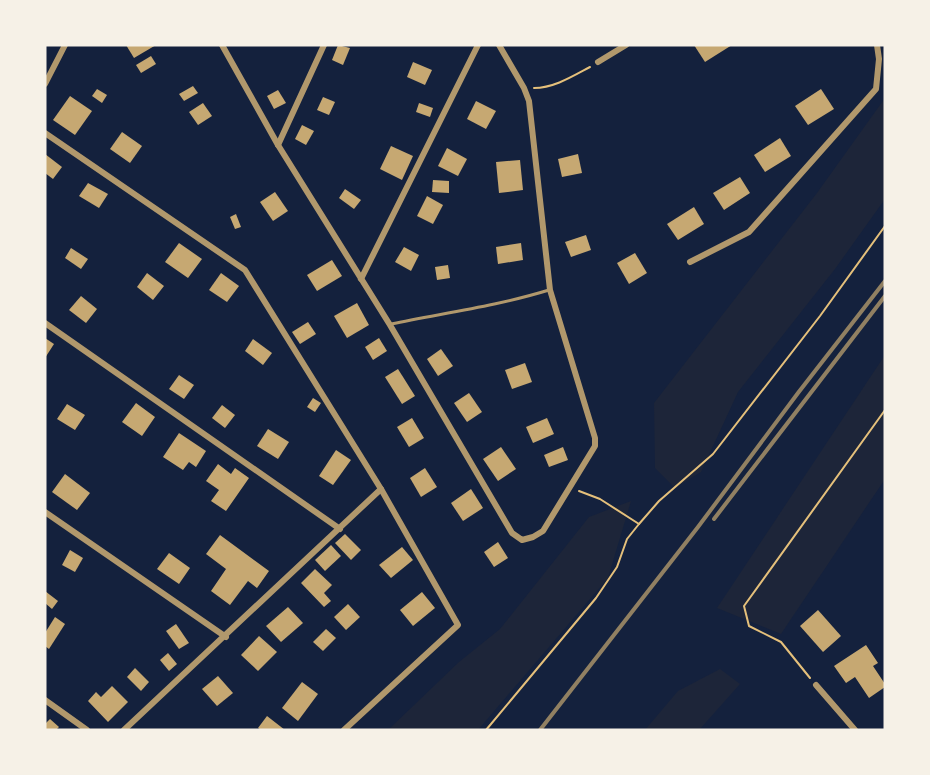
<svg xmlns="http://www.w3.org/2000/svg" width="930" height="775" viewBox="0 0 930 775" font-family="Mulish,sans-serif">
<style>
.green{fill:#1d2539}
.building{fill:#c6a872}
.lines{fill:none;stroke-linecap:round;stroke-linejoin:round}
.path{stroke:#e5c07b;stroke-width:2}
.service{stroke:#b1986c;stroke-width:3}
.minor{stroke:#b1986c;stroke-width:6}
.rail{stroke:#918062;stroke-width:4}
</style>
<rect width="100%" height="100%" fill="#14213d"/>
<g class="green">
<path d="M885,98V199L835,269L738,392L701,472L675,488L655,468L654,403L817,193Z"/>
<path d="M885,355V479L781,634L717,608Z"/>
<path d="M631,501L608,578L478,730H388L459,662L500,629L589,517Z"/>
<path d="M720,669L740,684L699,730H645L678,691Z"/>
</g>
<g class="building">
<path d="M126,45H156L134,58Z"/>
<path d="M338,45L350,48L343,65L332,60Z"/>
<path d="M694,45H732L705,62Z"/>
<path d="M151,56L156,64L141,73L136,65Z"/>
<path d="M413,62L432,70L425,85L407,77Z"/>
<path d="M193,86L198,93L184,101L179,94Z"/>
<path d="M97,89L107,95L102,103L92,96Z"/>
<path d="M821,89L834,109L808,125L795,106Z"/>
<path d="M278,90L286,103L274,109L267,96Z"/>
<path d="M70,96L92,111L75,135L53,120Z"/>
<path d="M323,97L335,102L329,115L317,110Z"/>
<path d="M476,101L496,111L486,129L467,119Z"/>
<path d="M203,103L212,116L198,125L189,112Z"/>
<path d="M419,103L433,108L430,117L416,112Z"/>
<path d="M302,125L314,131L306,145L295,139Z"/>
<path d="M122,132L142,146L130,163L110,149Z"/>
<path d="M780,138L791,156L765,172L754,155Z"/>
<path d="M391,146L413,156L402,180L380,169Z"/>
<path d="M447,148L467,159L458,176L438,166Z"/>
<path d="M45,154L62,167L53,179L45,173Z"/>
<path d="M578,154L582,173L562,177L558,159Z"/>
<path d="M520,160L523,190L499,193L496,162Z"/>
<path d="M740,177L750,193L724,210L713,193Z"/>
<path d="M433,180L449,181V193L432,192Z"/>
<path d="M88,183L108,194L99,208L79,196Z"/>
<path d="M345,189L361,200L354,209L339,198Z"/>
<path d="M275,192L288,211L273,221L260,202Z"/>
<path d="M427,196L443,205L433,224L417,216Z"/>
<path d="M694,207L704,224L678,240L667,224Z"/>
<path d="M236,214L241,227L235,229L230,217Z"/>
<path d="M586,235L591,250L571,257L565,242Z"/>
<path d="M179,243L202,259L188,278L165,262Z"/>
<path d="M521,243L523,260L498,264L496,247Z"/>
<path d="M404,247L419,255L411,271L395,262Z"/>
<path d="M71,248L88,259L81,269L65,258Z"/>
<path d="M635,253L647,273L629,284L617,263Z"/>
<path d="M332,260L342,276L317,291L307,275Z"/>
<path d="M448,265L450,278L437,280L435,267Z"/>
<path d="M147,273L164,286L153,300L137,287Z"/>
<path d="M221,273L239,286L227,302L209,290Z"/>
<path d="M81,296L97,309L86,323L69,310Z"/>
<path d="M357,303L369,325L347,338L334,316Z"/>
<path d="M308,322L316,334L300,344L292,332Z"/>
<path d="M45,338L54,344L45,358Z"/>
<path d="M379,338L387,351L373,360L365,347Z"/>
<path d="M253,339L272,353L263,365L245,351Z"/>
<path d="M441,349L453,366L438,376L427,359Z"/>
<path d="M525,363L532,382L512,389L505,370Z"/>
<path d="M398,369L415,396L402,404L385,377Z"/>
<path d="M179,375L194,385L184,399L169,389Z"/>
<path d="M469,393L482,412L467,422L454,403Z"/>
<path d="M313,398L321,403L315,412L307,407Z"/>
<path d="M136,403L155,417L142,436L122,422Z"/>
<path d="M67,404L85,415L75,430L57,419Z"/>
<path d="M222,405L235,415L225,428L212,418Z"/>
<path d="M412,418L424,438L409,447L397,427Z"/>
<path d="M547,418L554,434L533,443L526,427Z"/>
<path d="M268,429L289,442L278,459L257,446Z"/>
<path d="M179,433L206,451L196,467L189,462L183,470L163,457Z"/>
<path d="M501,447L516,469L498,481L483,459Z"/>
<path d="M563,447L568,460L549,467L544,455Z"/>
<path d="M336,450L351,460L333,485L319,476Z"/>
<path d="M218,464L231,474L235,468L249,478L226,511L211,501L219,490L206,481Z"/>
<path d="M425,468L437,487L421,497L410,478Z"/>
<path d="M65,474L90,493L77,510L52,492Z"/>
<path d="M471,489L483,508L463,521L451,503Z"/>
<path d="M345,534L361,550L351,560L335,543Z"/>
<path d="M220,535L269,571L257,588L248,581L230,605L211,591L226,569L206,554Z"/>
<path d="M498,542L508,558L494,567L484,552Z"/>
<path d="M331,545L341,556L325,571L315,560Z"/>
<path d="M402,547L413,560L391,578L379,565Z"/>
<path d="M70,550L83,558L75,572L62,565Z"/>
<path d="M169,553L190,568L179,584L157,569Z"/>
<path d="M315,569L332,585L324,593L331,601L324,607L301,583Z"/>
<path d="M45,591L58,601L52,609L45,603Z"/>
<path d="M422,592L435,608L413,626L400,610Z"/>
<path d="M348,604L360,617L346,630L334,617Z"/>
<path d="M288,607L303,623L281,642L266,626Z"/>
<path d="M818,610L841,636L823,652L800,626Z"/>
<path d="M55,617L65,624L49,649L45,646V633Z"/>
<path d="M176,624L189,643L179,649L166,631Z"/>
<path d="M326,629L336,638L323,651L313,642Z"/>
<path d="M259,636L277,652L258,671L241,655Z"/>
<path d="M866,645L878,663L873,666L885,684V687L869,698L855,677L846,683L834,666Z"/>
<path d="M168,653L177,664L169,671L160,660Z"/>
<path d="M135,668L149,682L141,691L127,677Z"/>
<path d="M218,676L233,693L217,706L202,689Z"/>
<path d="M302,682L318,694L298,721L282,708Z"/>
<path d="M112,686L128,702L108,722L88,701L96,692L101,697Z"/>
<path d="M267,716L285,730H261L258,728Z"/>
<path d="M50,719L59,727L56,730H45V724Z"/>
</g>
<g class="lines">
<g class="path">
<path d="M534,88C554,88 573,76 590,67"/>
<path d="M579,491L600,499L639,524"/>
<path d="M810,678L781,642L749,626L744,606L885,410"/>
<path d="M486,730L596,598L617,567L627,539L639,524L659,501L713,454L820,316L885,226"/>
</g>
<path class="service" d="M391,324C444,313 497,306 549,290"/>
<g class="minor">
<path d="M222,45L278,145L390,325L512,533L522,540L533,537L543,531L595,446V438L550,290L529,101L524,88L499,45"/>
<path d="M598,62L626,45"/>
<path d="M45,84L65,45"/>
<path d="M45,133L245,270L381,489L458,625L344,730"/>
<path d="M278,145L324,45"/>
<path d="M690,262L749,232L876,89L879,59L877,45"/>
<path d="M361,279L478,45"/>
<path d="M45,323L340,529"/>
<path d="M45,512L226,637"/>
<path d="M816,685L855,730"/>
<path d="M45,700L87,730"/>
<path d="M124,730L381,489"/>
</g>
<g class="rail">
<path d="M714,519L885,296"/>
<path d="M540,730L698,527L798,393L885,281"/>
</g>
</g>
<rect width="930" height="775" fill="none" stroke="#f6f1e7" stroke-width="93"/>
</svg>
